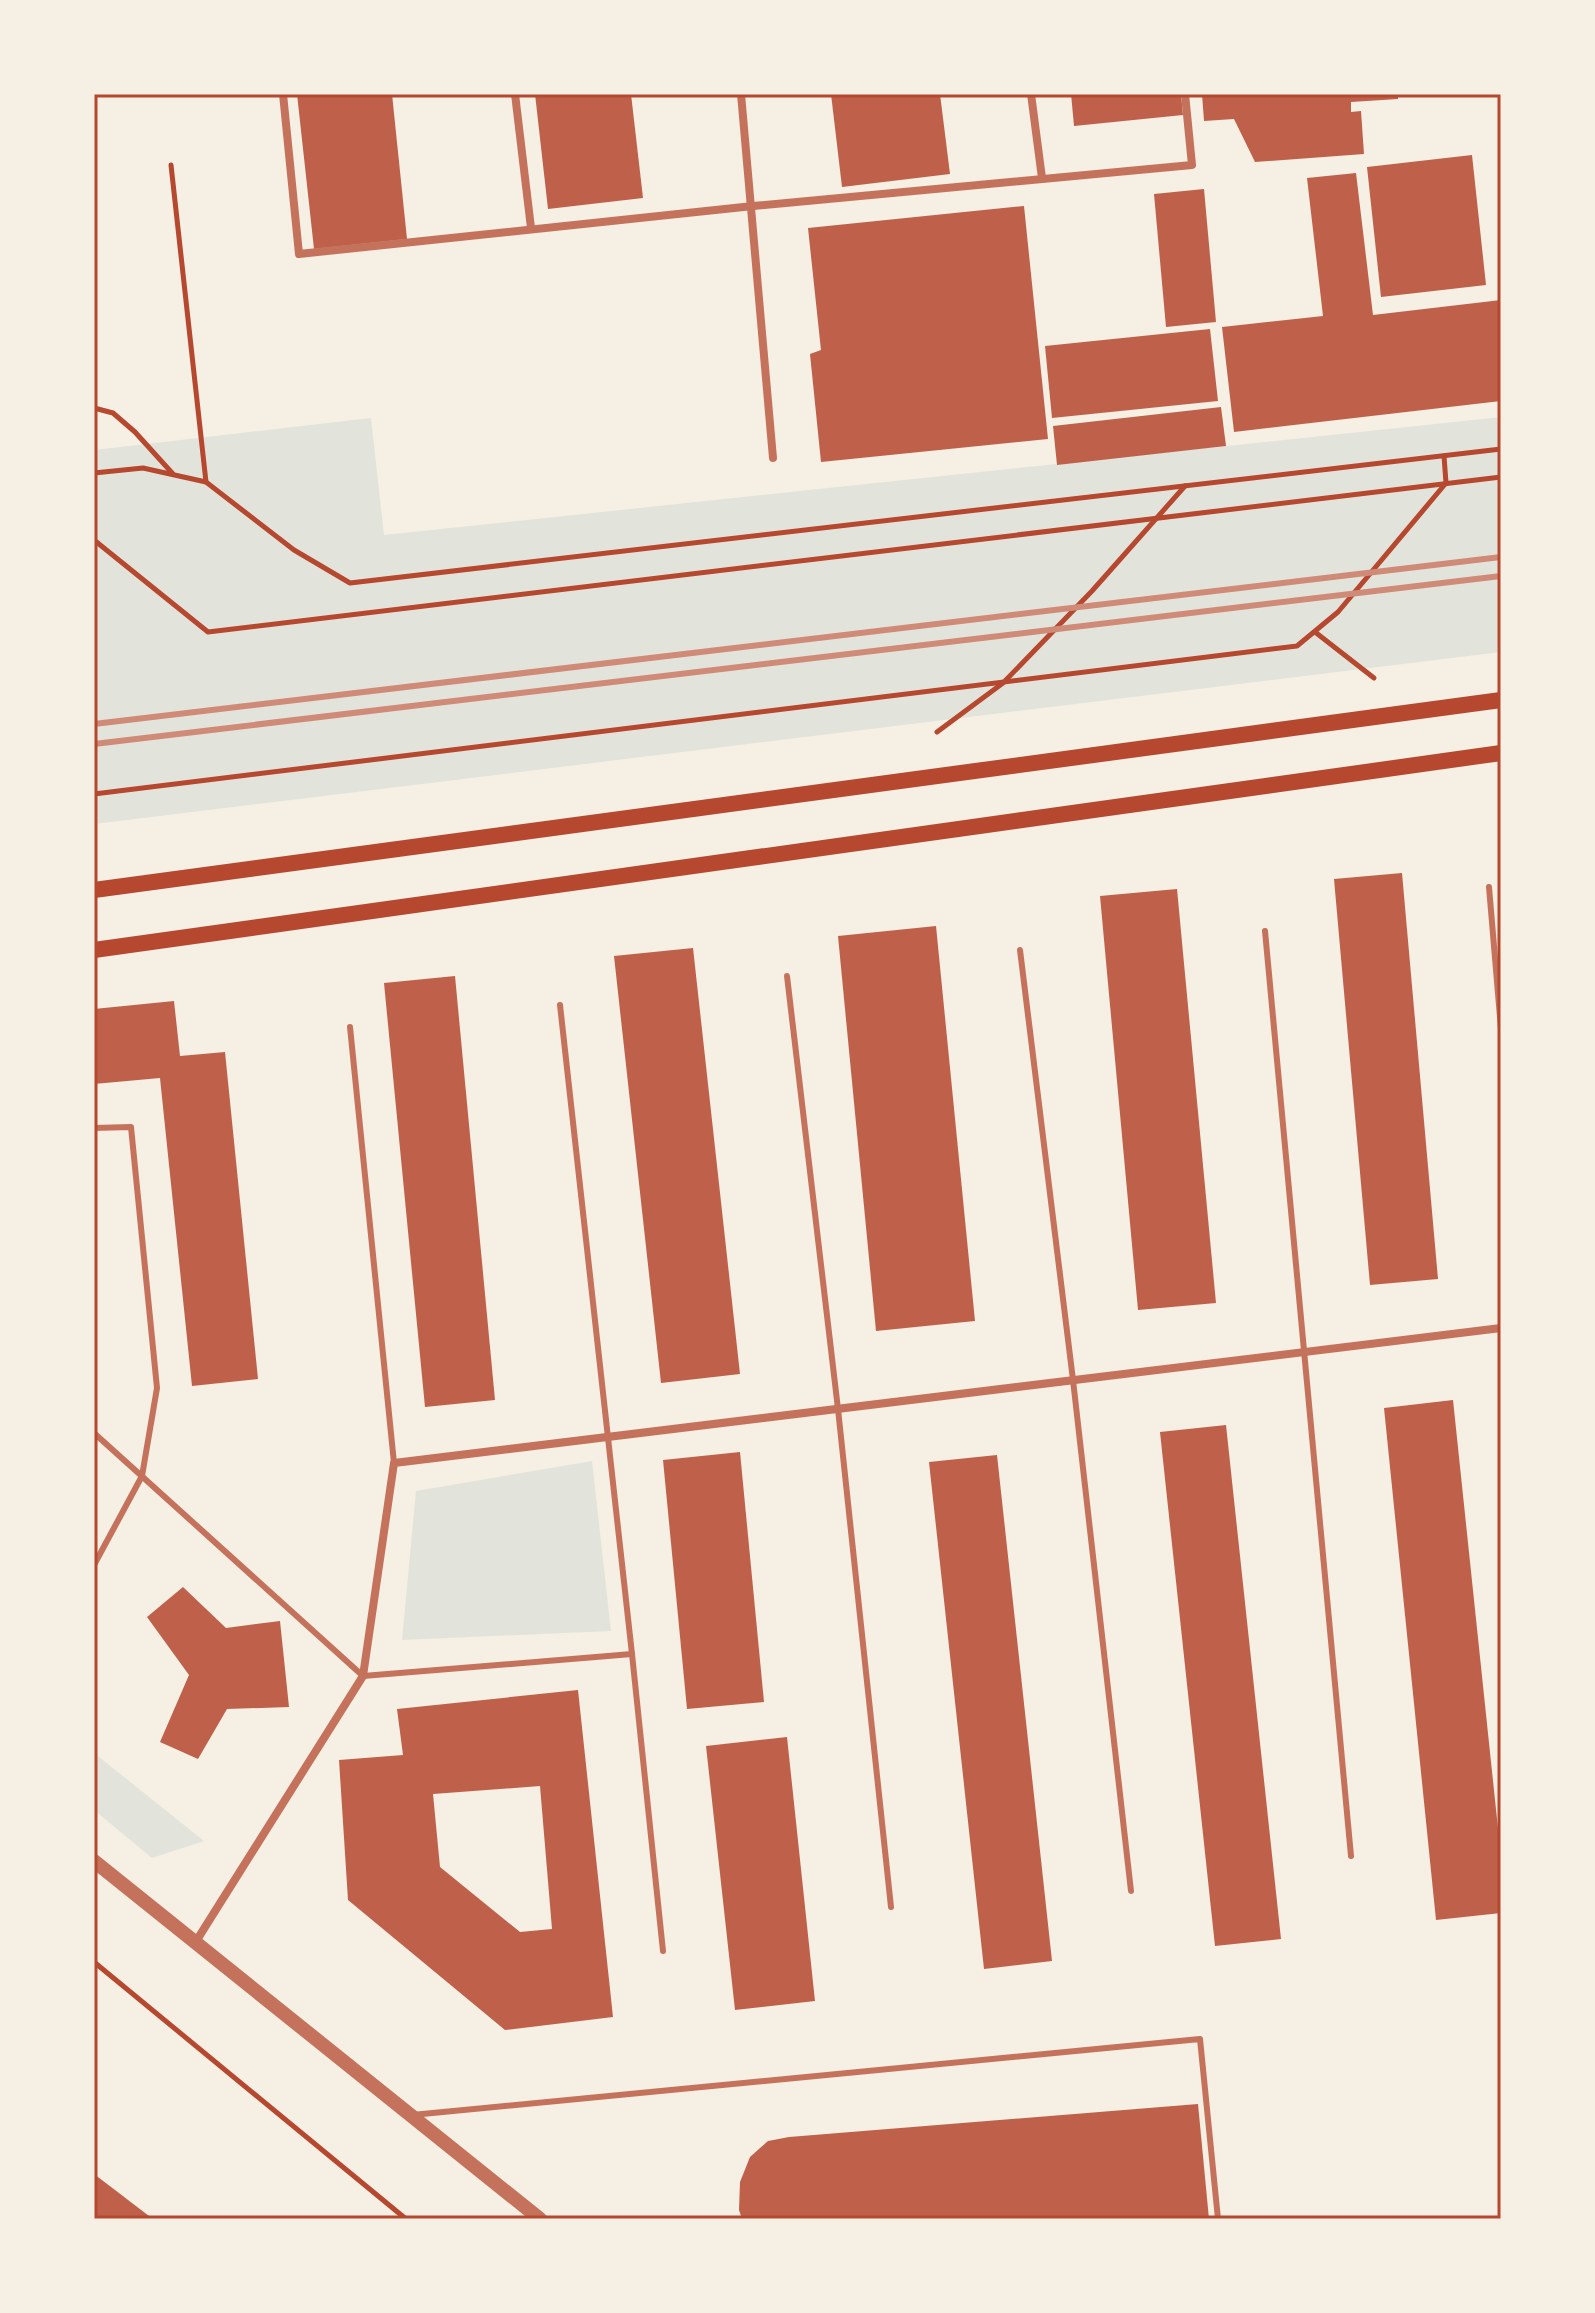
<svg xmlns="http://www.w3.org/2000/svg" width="1595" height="2313" viewBox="0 0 1595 2313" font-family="Helvetica,sans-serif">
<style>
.green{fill:#e2e4dc}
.building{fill:#bf614a;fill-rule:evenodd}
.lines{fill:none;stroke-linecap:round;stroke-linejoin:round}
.path{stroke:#b5482f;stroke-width:5}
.service{stroke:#c5725c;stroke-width:6}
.minor{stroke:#c5725c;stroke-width:8}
.tertiary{stroke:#c5725c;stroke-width:14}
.secondary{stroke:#b5482f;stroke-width:16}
.rail{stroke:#cf8b77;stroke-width:6}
.neatline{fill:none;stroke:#b5482f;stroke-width:3}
</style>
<rect width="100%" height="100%" fill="#f6efe4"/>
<g class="green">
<path d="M1501,417V652L94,824V450L371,418L384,535Z"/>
<path d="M592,1461L611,1631L402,1640L416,1491Z"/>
<path d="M94,1753L204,1841L152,1858L94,1810Z"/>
</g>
<g class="building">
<path d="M297,94H392L407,239L314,249Z"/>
<path d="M535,94H631L643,198L548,209Z"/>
<path d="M831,94H940L950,174L842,187Z"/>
<path d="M1071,94H1181L1183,115L1074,126Z"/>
<path d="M1202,94H1398V99L1351,102V112L1361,111L1364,154L1255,162L1234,119L1204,121Z"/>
<path d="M1472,155L1486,285L1381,297L1367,167Z"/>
<path d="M1356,173L1373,315L1501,300V401L1234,432L1222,327L1323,316L1307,178Z"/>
<path d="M1204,189L1216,322L1166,327L1154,194Z"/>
<path d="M1024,206L1048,439L821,462L810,354L821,350L808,228Z"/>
<path d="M1210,329L1218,401L1052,418L1045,346Z"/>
<path d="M1221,407L1226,446L1057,465L1053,426Z"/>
<path d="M1402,873L1438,1279L1370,1285L1334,879Z"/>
<path d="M1177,889L1216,1303L1138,1310L1100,896Z"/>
<path d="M936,926L975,1321L876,1331L838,936Z"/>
<path d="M693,948L740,1374L661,1383L614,956Z"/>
<path d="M455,976L495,1400L425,1407L384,983Z"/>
<path d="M174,1001L180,1056L225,1052L258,1379L192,1386L160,1078L94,1084V1009Z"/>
<path d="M1453,1400L1501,1857V1913L1436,1920L1384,1408Z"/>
<path d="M1226,1425L1281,1939L1215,1946L1160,1432Z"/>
<path d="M740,1452L764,1702L687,1709L663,1460Z"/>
<path d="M997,1455L1052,1961L984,1969L929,1462Z"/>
<path d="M183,1587L226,1628L280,1621L289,1707L227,1709L198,1759L160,1742L189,1675L147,1617Z"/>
<path d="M578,1690L613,2017L505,2030L348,1900L339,1760L403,1755L397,1709ZM540,1786L552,1929L520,1932L440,1867L433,1794Z"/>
<path d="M787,1737L815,2001L735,2010L706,1746Z"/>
<path d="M1198,2104L1209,2219H742L739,2210L740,2182L750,2157L768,2141L789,2137Z"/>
<path d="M94,2174L153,2219H94Z"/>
</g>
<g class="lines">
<g class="path">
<path d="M171,165L206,482"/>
<path d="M94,408L113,413L135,432L173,474"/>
<path d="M94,473L143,468L206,482L294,550L350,583L1501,449"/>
<path d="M94,540L208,632L1501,477"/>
<path d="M1315,632L1374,678"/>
<path d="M937,732L1003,683L1092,591L1185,486"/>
<path d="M94,794L1297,646L1338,612L1446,483L1444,456"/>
<path d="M94,1962L406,2219"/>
</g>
<g class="service">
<path d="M1489,887L1501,1029"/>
<path d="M1265,931L1351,1856"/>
<path d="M1020,950L1073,1380L1131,1891"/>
<path d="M787,976L838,1409L891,1907"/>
<path d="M560,1005L632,1654"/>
<path d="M350,1027L394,1463"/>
<path d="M94,1128L131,1127L157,1388L142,1476L94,1565"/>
<path d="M94,1433L363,1676L632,1654L663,1951"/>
<path d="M412,2115L1200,2039L1218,2219"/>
</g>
<g class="minor">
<path d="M283,94L299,254L753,206L1192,165L1185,94"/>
<path d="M515,94L531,228"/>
<path d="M741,94L773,458"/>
<path d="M1031,94L1042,178"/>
<path d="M195,1943L363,1676L394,1463L1501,1328"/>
</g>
<path class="tertiary" d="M94,1861L540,2219"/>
<g class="secondary">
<path d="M94,890L1501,700"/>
<path d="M94,950L1501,753"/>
</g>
<g class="rail">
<path d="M94,724L1501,557"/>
<path d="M94,744L1501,576"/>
</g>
</g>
<rect width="1595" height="2313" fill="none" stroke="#f6efe4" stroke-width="192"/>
<rect x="96" y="96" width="1403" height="2121" class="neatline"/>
</svg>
